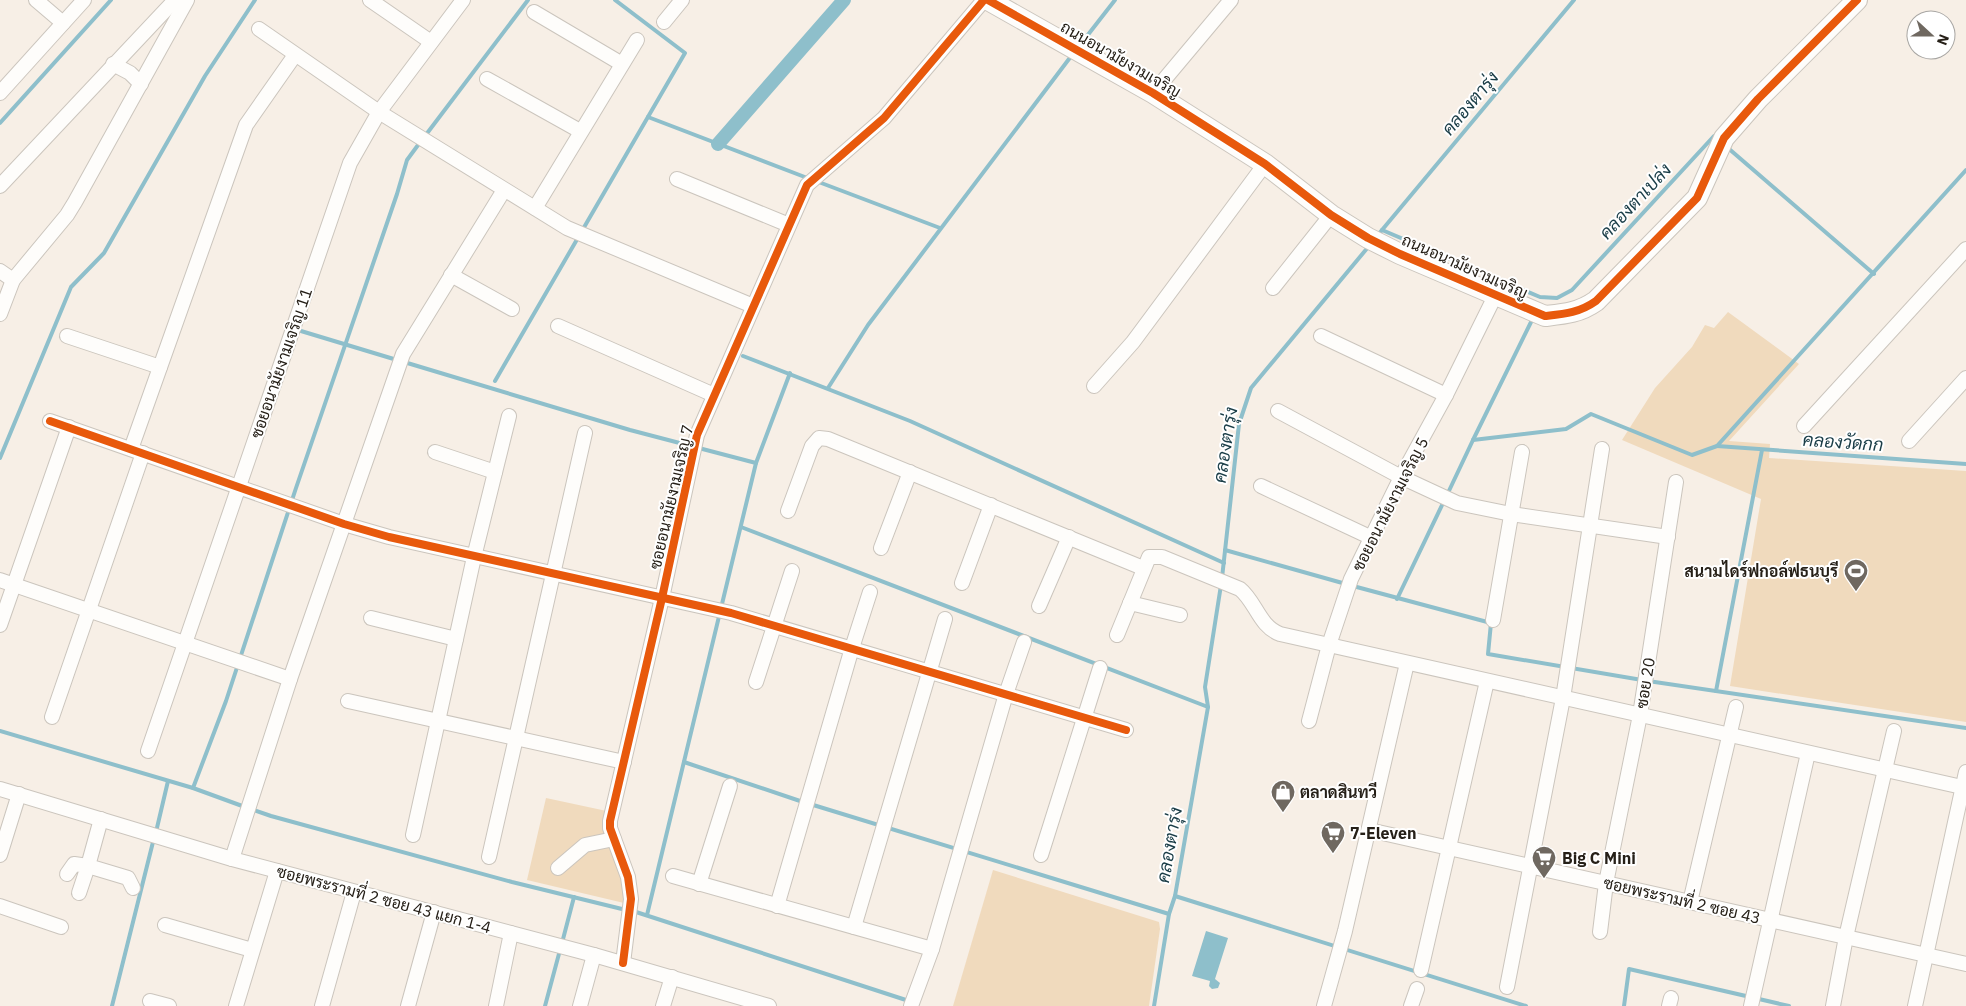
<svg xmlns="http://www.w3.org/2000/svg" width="1966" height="1006" viewBox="0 0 1966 1006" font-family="'IBM Plex Sans',Sarabun,sans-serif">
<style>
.green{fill:#f0dabd}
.water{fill:#8ebfcb}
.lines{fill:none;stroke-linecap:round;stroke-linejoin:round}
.stream{stroke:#8ebfcb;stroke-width:4}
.canal{stroke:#8ebfcb;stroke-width:14}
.street-casing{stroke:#cbc5bd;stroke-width:16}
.secondary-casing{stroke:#cbc5bd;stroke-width:22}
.street{stroke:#fefdfb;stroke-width:14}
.secondary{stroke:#fefdfb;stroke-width:20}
.cycleway-casing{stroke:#fff;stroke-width:11}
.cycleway{stroke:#e8590c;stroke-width:8}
.labels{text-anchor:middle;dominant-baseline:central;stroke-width:4;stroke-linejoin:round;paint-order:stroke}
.street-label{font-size:16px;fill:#262018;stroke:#fff}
.poi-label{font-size:16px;font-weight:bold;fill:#262018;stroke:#fff;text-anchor:start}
.water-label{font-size:18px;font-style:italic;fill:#1a3d47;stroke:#fff}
</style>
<rect width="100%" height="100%" fill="#f7efe6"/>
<g class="green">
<path d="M1728,312L1799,364L1729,441L1770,444L1769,458L1966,471V722L1730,686L1761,499L1622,440L1655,388L1692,347L1705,325L1714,328Z"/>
<path d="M546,798L616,813L614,821L631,874L624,903L527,880Z"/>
<path d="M993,870L1159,922L1160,929L1149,1006H953Z"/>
</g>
<path class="water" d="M1206,931L1228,938L1215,979L1220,983L1218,988L1212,989L1209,986L1210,981L1192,976Z"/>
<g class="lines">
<g class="stream">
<path d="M1080,45L1115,0"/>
<path d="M648,117L810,179"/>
<path d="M0,123L111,0"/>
<path d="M425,136L528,0"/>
<path d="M1728,148L1874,274"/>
<path d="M816,181L940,228"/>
<path d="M1382,230L1540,297L1557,298L1572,290L1714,136L1717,138"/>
<path d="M1377,236L1574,0"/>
<path d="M301,331L397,360"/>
<path d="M743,356L910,421L1224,563"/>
<path d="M404,362L630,430L756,463"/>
<path d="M495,381L685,53L615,0"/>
<path d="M828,388L868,325L1072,55"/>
<path d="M1473,440L1533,318"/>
<path d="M1717,446L1966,464"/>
<path d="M0,458L71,287L104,253L205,76L255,0"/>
<path d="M1447,495L1473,440L1566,429L1591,414L1692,455L1717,446L1966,170"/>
<path d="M741,527L1208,707"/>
<path d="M1225,550L1346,584"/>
<path d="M1222,578L1239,424L1251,388L1369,246"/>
<path d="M1353,586L1491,623L1488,654L1642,680"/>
<path d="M1397,599L1444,501"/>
<path d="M1648,681L1966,728"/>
<path d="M1716,691L1762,450"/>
<path d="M0,731L193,788L245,807"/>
<path d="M684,762L803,802"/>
<path d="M193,788L226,701L296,488L397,194L407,160L421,141"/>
<path d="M810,804L1169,914"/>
<path d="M251,809L271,816L512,882L626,910"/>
<path d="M156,832L168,781"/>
<path d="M1175,896L1526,1006"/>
<path d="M633,911L909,1001"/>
<path d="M647,915L756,463L790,373"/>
<path d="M562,943L574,897"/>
<path d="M112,1006L154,838"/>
<path d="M545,1006L560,950"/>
<path d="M1154,1006L1169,914L1175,896L1208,707L1205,687L1221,585"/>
<path d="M1624,1006L1629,969L1789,1006"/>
</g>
<path class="canal" d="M718,144L844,0"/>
<defs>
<g id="street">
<path d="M36,0L63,23"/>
<path d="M370,0L431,42"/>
<path d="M534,12L622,64"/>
<path d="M664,22L682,0"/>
<path d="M259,29L379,112L567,228L753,306"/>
<path d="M113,64L130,73L141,84"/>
<path d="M487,79L580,131"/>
<path d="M0,93L84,0"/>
<path d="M1153,93L1231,0"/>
<path d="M677,179L789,225"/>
<path d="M0,186L175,0"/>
<path d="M535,208L637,40"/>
<path d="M0,271L13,280L67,215L75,202L187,0"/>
<path d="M451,275L512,309"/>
<path d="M1273,288L1331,215"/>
<path d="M0,314L13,280"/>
<path d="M558,326L714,395"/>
<path d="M67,336L160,367"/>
<path d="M1321,336L1446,395"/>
<path d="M1094,386L1133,342L1265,164"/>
<path d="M1278,411L1401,477L1457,503L1511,514L1668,537"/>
<path d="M50,421L344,524L389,537L731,613L1126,730"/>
<path d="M1804,426L1966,249"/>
<path d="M1909,441L1966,378"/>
<path d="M131,449L246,125L295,55"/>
<path d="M435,452L495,472"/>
<path d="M1261,486L1372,538"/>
<path d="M788,511L812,446L819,438L828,439L1143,568"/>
<path d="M881,548L910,472"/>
<path d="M0,580L290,679"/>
<path d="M962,583L991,505"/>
<path d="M1130,603L1180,615"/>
<path d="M1039,606L1069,537"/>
<path d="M371,618L456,639"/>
<path d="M1493,620L1522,452"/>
<path d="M0,625L69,427"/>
<path d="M1117,635L1149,557H1162L1240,589C1256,602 1259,626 1280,634L1962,787"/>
<path d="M756,682L792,571"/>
<path d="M348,701L624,762"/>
<path d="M52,717L143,453"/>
<path d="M1309,721L1329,645L1351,579L1401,477L1446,395L1495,296"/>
<path d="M148,751L350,163L379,112L463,0"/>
<path d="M0,789L232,859L594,955L769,1006"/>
<path d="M101,819L88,866L128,878L133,888"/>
<path d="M1369,830L1966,964"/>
<path d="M413,835L474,557L509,416"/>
<path d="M0,855L19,794"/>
<path d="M1041,855L1100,668"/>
<path d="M489,857L585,433"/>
<path d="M232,859L290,679L403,354L504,190"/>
<path d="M558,868L585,845L614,839"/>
<path d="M67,874L74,864L88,866L79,893"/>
<path d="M673,876L932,949L911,1006"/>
<path d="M699,884L730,786"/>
<path d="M1690,902L1736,707"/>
<path d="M0,906L61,927"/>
<path d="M777,906L852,648L870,592"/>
<path d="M165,925L252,950"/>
<path d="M854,927L945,619"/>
<path d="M1600,932L1606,883L1640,715L1676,482"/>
<path d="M932,949L1006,694L1024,642"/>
<path d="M623,963L631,899L628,877L610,828V821L662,598L697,435L807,185L884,118L984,0"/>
<path d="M1421,970L1487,681"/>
<path d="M1507,987L1563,698L1602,449"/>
<path d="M150,1001L169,1006"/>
<path d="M236,1006L277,871"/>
<path d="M322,1006L354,892"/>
<path d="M408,1006L434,912"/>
<path d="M496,1006L511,933"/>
<path d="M580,1006L594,955"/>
<path d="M663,1006L672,977"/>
<path d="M1324,1006L1345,931L1407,663"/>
<path d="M1411,1006L1417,989"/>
<path d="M1669,1006L1671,998"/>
<path d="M1751,1006L1808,753"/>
<path d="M1833,1006L1846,937L1894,731"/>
<path d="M1915,1006L1966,772"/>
</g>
<path id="secondary" d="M988,0L1153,93L1265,164L1331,215L1368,238L1400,254L1545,316C1564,314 1579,313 1596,301L1697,198L1724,138L1758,99L1857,0"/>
</defs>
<use href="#street" class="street-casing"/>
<use href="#secondary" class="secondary-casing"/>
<use href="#street" class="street"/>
<use href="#secondary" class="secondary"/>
<defs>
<g id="cycleway">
<path d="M988,0L1153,93L1265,164L1331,215L1368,238L1400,254L1545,316C1564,314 1579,313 1596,301L1697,198L1724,138L1758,99L1857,0"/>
<path d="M50,421L344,524L389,537L731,613L1126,730"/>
<path d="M623,963L631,899L628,877L610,828V821L662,598L697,435L807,185L884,118L984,0"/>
</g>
</defs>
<use href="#cycleway" class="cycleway-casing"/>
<use href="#cycleway" class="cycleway"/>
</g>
<defs>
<symbol id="stadium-pin" viewBox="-11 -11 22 30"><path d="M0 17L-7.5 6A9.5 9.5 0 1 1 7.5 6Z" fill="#6f6860" stroke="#fff"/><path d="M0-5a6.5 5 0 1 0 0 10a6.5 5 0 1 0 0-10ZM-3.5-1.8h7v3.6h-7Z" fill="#fff"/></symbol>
<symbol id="shop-pin" viewBox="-11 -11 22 30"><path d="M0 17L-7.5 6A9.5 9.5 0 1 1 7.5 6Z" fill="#6f6860" stroke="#fff"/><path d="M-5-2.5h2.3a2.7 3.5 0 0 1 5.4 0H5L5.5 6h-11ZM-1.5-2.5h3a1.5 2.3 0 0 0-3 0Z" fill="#fff"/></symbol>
<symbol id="supermarket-pin" viewBox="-11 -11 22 30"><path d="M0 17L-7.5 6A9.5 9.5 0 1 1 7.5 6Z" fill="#6f6860" stroke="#fff"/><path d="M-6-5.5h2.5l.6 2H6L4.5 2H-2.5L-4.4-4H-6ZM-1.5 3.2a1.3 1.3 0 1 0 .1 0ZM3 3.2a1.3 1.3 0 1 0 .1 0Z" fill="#fff"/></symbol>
</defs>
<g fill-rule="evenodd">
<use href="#stadium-pin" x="1842" y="557" width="28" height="38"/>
<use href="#shop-pin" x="1269" y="778" width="28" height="38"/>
<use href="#supermarket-pin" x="1319" y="819" width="28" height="38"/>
<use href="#supermarket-pin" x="1530" y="844" width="28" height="38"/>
</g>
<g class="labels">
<g class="street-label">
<text transform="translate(1121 59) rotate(30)">ถนนอนามัยงามเจริญ</text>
<text transform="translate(1465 266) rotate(24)">ถนนอนามัยงามเจริญ</text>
<text transform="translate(281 363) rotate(-71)">ซอยอนามัยงามเจริญ 11</text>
<text transform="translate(671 497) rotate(-77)">ซอยอนามัยงามเจริญ 7</text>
<text transform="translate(1390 504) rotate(-63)">ซอยอนามัยงามเจริญ 5</text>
<text transform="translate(1645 683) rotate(-81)">ซอย 20</text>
<text transform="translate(384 899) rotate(15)">ซอยพระรามที่ 2 ซอย 43 แยก 1-4</text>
<text transform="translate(1682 900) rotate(13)">ซอยพระรามที่ 2 ซอย 43</text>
</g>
<g class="poi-label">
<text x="1838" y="571" text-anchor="end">สนามไดร์ฟกอล์ฟธนบุรี</text>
<text x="1300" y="792">ตลาดสินทวี</text>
<text x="1350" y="833">7-Eleven</text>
<text x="1562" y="858">Big C Mini</text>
</g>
<g class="water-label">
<text transform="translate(1470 103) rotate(-50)">คลองตารุ่ง</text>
<text transform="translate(1635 201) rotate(-47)">คลองตาเปล่ง</text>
<text transform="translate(1843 442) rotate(4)">คลองวัดกก</text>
<text transform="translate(1225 445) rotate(-81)">คลองตารุ่ง</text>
<text transform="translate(1169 845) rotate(-80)">คลองตารุ่ง</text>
</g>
</g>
<g transform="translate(1931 35) rotate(111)"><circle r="24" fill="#ffffff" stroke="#a8a6a3"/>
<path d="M0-4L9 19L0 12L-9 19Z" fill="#6f6860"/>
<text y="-8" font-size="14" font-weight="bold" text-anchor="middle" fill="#262018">N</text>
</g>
</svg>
